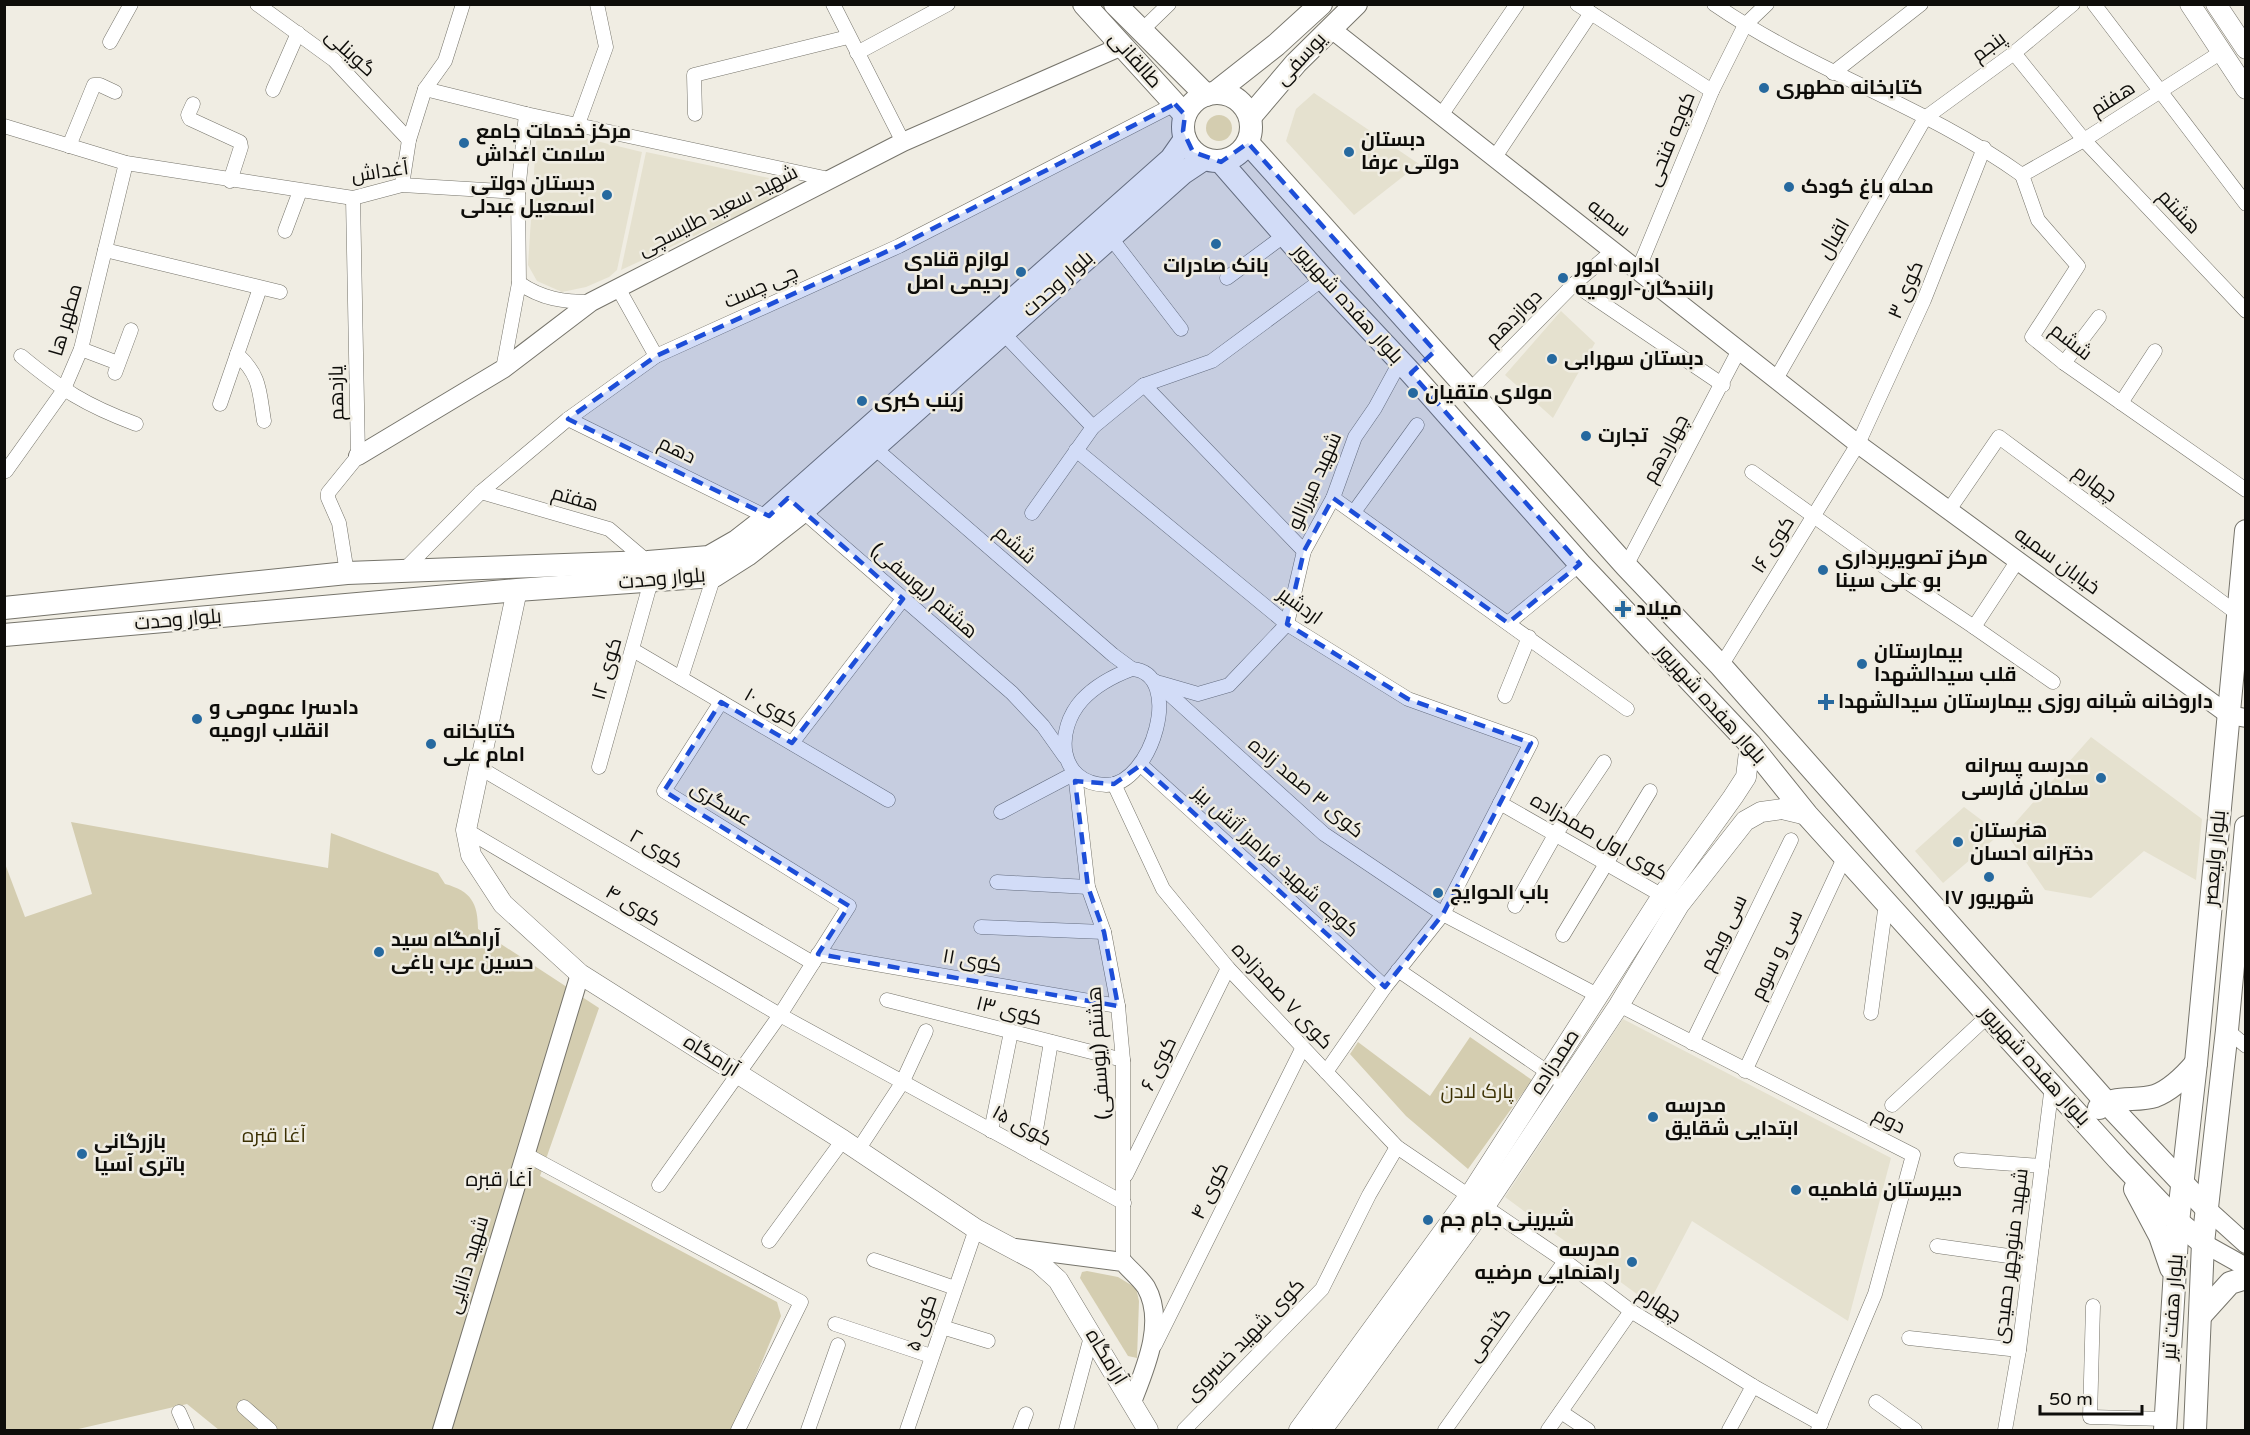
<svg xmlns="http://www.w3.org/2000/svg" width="2250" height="1435" viewBox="0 0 2250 1435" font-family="'Varela Round',Cairo,sans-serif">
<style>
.built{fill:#e5e1cf}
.green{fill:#d4cdb0}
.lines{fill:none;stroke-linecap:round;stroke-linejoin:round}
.minor-casing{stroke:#76746b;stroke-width:15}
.tertiary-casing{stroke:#76746b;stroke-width:20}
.secondary-casing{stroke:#76746b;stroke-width:21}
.primary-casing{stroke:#76746b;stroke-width:24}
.minor{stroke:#fff;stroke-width:14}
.tertiary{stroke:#fff;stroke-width:18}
.secondary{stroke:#fff;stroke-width:20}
.primary{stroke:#fff;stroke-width:22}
.marked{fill:#1d4ed8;fill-opacity:0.2;stroke:#1d4ed8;stroke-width:4.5;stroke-dasharray:12 8;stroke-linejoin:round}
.poi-dot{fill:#26699f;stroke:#f0ede3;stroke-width:2}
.labels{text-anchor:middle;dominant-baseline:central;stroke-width:5;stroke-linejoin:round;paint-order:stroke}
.street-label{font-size:20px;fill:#0e0d0a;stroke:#f0ede3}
.poi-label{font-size:20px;font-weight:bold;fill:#0e0d0a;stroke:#f0ede3;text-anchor:start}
.park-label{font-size:20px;fill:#3b3002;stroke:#f0ede3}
.neighbourhood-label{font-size:21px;fill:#0e0d0a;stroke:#f0ede3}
</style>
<rect width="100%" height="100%" fill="#f0ede3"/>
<g class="built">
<path d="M1314,93L1419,164L1354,215L1286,141L1296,109Z"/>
<path d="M555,131L642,152L617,270L609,277L586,287L562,292L537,281L528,265L536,142L541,133Z"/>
<path d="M646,152L788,182L789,192L621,270Z"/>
<path d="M1561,311L1595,343L1553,418L1505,375Z"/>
<path d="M2091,737L2202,819L2196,880L2144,851L2091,898L2045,890L2006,833Z"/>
<path d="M1964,807L2000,834L1943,883L1915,851Z"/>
<path d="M1623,1019L1891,1158L1848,1321L1692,1221L1649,1303L1505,1197Z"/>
</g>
<g class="green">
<circle cx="1219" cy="128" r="13"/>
<path d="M71,822L328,868L331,833L438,873L445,884C471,891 478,903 478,929L599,1008L540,1176L777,1302L781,1316L733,1430H219L187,1404L74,1430H5L4,861L25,917L92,894Z"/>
<path d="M1470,1037L1532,1080L1468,1169L1406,1116L1350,1054L1358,1042L1430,1096Z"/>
<path d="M1087,1271L1118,1277L1136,1288L1139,1301L1137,1358L1128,1356L1080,1278L1082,1272Z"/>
</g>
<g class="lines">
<defs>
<g id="minor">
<path d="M257,4L334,60L409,140"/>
<path d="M833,4L903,142"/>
<path d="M1577,4L1712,91"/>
<path d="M1714,4C1811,71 1926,106 2022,175"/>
<path d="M2094,4L2246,204"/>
<path d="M1140,32L1169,4"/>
<path d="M110,42L131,4"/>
<path d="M857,53L948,4"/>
<path d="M2014,53L2084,140L2246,311"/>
<path d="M1833,73L1921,4"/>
<path d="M425,89L526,114L829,179"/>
<path d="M273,90L298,33"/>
<path d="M193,104L188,115L190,119L240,142L241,147L230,181"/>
<path d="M695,114L694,75L848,37"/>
<path d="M1442,114L1517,4"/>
<path d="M578,124L606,47L597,4"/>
<path d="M4,126L126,163L353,198L402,185L518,192L519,283L503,369"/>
<path d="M69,146L94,85H100L115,92"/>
<path d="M1495,157L1591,13"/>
<path d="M2022,175L2038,220L2078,266L2032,337L2064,363L2246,490"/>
<path d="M2022,175L2084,140L2223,51"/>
<path d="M402,185L409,140L425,89L445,61L463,4"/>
<path d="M518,192L526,114"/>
<path d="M285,231L300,191"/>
<path d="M1111,238L1181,329"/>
<path d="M105,250L280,292"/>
<path d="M1638,270L1712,91L1745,25L1767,4"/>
<path d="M1227,278L1285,235"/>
<path d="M519,283C542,299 564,302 591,302"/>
<path d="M1574,284L1723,385"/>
<path d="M618,288L656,356"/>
<path d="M1003,333L1093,427"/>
<path d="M81,349L118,363"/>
<path d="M237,354C261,376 259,391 264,421"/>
<path d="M21,356C62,390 85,405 136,424"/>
<path d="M2064,363L2099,317"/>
<path d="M115,373L131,330"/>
<path d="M1776,379L1925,118L2014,53L2073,4"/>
<path d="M1144,385L1304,551"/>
<path d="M1470,390L1574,284L1614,250"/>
<path d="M2121,403L2155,351"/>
<path d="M220,404L260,288"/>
<path d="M568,419L773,520"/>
<path d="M870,444L1113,655L1132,669"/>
<path d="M1076,450L1287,624L1408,699L1531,743L1443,914L1385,987L1326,1072"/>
<path d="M6,471L63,391L81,349L126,163"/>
<path d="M1752,472L1889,570L1974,627L2018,560"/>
<path d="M481,492L609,529L648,562"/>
<path d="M1333,498L1627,709"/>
<path d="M798,507L1012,693L1043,726L1065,757"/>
<path d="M1949,510L1999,437L2238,614"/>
<path d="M1354,512L1417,425"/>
<path d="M1032,513L1093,427L1144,385L1212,361L1323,279"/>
<path d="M1626,566L1739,350"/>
<path d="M405,569L481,492L568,419L656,356L899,246L1175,104"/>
<path d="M347,573L339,523L328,498V493L358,456L353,198"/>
<path d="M1508,623L1580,564"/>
<path d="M1974,627L2053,682"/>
<path d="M633,650L888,800"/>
<path d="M1721,666L1858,444L1924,300L1984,148"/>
<path d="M1132,669C1185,673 1152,786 1106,785C1057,783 1055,730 1082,700C1096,685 1113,676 1132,669Z"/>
<path d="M681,678L714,576"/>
<path d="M1155,681L1324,834L1443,914L1599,996"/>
<path d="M1160,683L1198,694L1229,685L1287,624L1304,551L1333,498L1355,437L1375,408L1400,362"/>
<path d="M1505,696L1529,637"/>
<path d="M792,743L903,599"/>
<path d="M1141,765L1385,987"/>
<path d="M599,767L651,581"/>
<path d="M480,768L813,963"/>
<path d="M1114,784L1163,889L1228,968L1397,1147L1565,1261L1631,1311L1753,1386L1821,1424"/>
<path d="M1500,803L1670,900"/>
<path d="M1001,812L1075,773L1088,887L1104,932L1118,1006L1123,1060V1262"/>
<path d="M466,830L780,1015L1124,1203"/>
<path d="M997,882L1088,887"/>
<path d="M1515,906L1555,835L1604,762"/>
<path d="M981,927L1104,932"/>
<path d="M1563,935L1650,791"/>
<path d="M818,954L1118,1006"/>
<path d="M1398,970L1565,1084"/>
<path d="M887,1000L1123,1060"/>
<path d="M1619,1005L1913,1155L1875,1294L1818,1430"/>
<path d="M1871,1013L1886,903"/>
<path d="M2227,1030L2246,1046"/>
<path d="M1692,1043L1791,840"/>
<path d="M1745,1071L1845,856"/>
<path d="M1892,1105L1989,1015"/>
<path d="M991,1131L1011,1032"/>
<path d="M858,1150L902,1083L926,1031"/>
<path d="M1032,1153L1051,1042"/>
<path d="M525,1154L801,1302L738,1430"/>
<path d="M1961,1160L2042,1166"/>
<path d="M1126,1175L1228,968"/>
<path d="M659,1185L780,1015L849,906L664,791L721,702"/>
<path d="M769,1241L843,1140"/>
<path d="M1937,1246L2030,1259"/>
<path d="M874,1260L955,1288"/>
<path d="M2093,1306L2090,1417L2165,1419"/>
<path d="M835,1324L931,1356"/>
<path d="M942,1327L988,1341"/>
<path d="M1909,1338L2019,1350"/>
<path d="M1155,1345L1302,1049"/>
<path d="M1876,1402L1915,1430"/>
<path d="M244,1407L270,1430"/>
<path d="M179,1412L187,1430"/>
<path d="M1561,1412L1588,1430"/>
<path d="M808,1430L838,1345"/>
<path d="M907,1430L976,1229"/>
<path d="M1020,1430L1026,1414"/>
<path d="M1066,1430L1092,1333"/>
<path d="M1184,1430L1322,1289L1369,1195L1397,1147"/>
<path d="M1445,1430L1565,1261"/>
<path d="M1548,1430L1631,1311"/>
<path d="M1729,1430L1753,1386"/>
<path d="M2005,1430L2019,1350L2052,1085"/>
</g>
<g id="tertiary">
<path d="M1330,28L1858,444L2229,715L2246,718"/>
<path d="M358,456L503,369L591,302L903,142L1122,46"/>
<path d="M2206,1208L2246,1244"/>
<path d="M2203,1243L2246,1267"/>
<path d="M1015,1248L1123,1262C1130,1270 1140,1278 1146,1287C1166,1322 1145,1369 1132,1402"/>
<path d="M442,1430L580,974"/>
</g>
<g id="secondary">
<path d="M2190,4L2246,89"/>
<path d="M2216,4L2246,49"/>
<path d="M517,590L466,830L471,855L503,904L580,974L843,1140L976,1229L1038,1262L1058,1280L1148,1430"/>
<path d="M1299,1430L1470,1195L1662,896L1733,797L1746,777L1750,744"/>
<path d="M1322,1430L1485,1206L1619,1005L1679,905L1745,821L1761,812L1782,809L1807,815"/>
</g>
<g id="primary">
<path d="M1084,4L1185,115"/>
<path d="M1115,4L1206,95"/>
<circle cx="1217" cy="127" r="34"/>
<path d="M1215,93L1276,45L1321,4"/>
<path d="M1250,117L1296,63L1356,4"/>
<path d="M1248,143L1626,566L1721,666L2106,1102L2206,1208"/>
<path d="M1221,162L1323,279L1411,373L1580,564L1750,744L1807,815L2118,1159L2178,1222L2203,1243"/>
<path d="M4,608L347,573L648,562L709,557L737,541L769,516L1171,159L1185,139"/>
<path d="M4,635L517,590L714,576L747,555L803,511L1183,173L1204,159"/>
<path d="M2099,1108C2112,1095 2137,1102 2155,1096C2171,1090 2185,1076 2196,1063"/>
<path d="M2135,1189L2160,1236L2171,1268"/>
<path d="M2202,1314L2230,1283L2246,1278"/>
<path d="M2165,1430L2178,1222L2196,1063L2246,531"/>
<path d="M2195,1430L2203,1243L2227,1030L2246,827"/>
</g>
</defs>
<use href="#minor" class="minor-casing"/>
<use href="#tertiary" class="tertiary-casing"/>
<use href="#secondary" class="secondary-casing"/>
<use href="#primary" class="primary-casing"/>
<use href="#minor" class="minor"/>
<use href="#tertiary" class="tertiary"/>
<use href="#secondary" class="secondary"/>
<use href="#primary" class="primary"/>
</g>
<path class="marked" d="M1175,104L1185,115L1183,131L1193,152L1221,162L1248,143L1435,351L1411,373L1580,564L1508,623L1333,498L1304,551L1287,624L1408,699L1531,743L1443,914L1385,987L1141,765L1114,784L1075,781L1088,887L1104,932L1118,1006L818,954L849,906L664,791L721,702L792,743L903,599L788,498L769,516L568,419L656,356L899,246Z"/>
<g class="poi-dot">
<circle cx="1764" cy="88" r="6"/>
<circle cx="464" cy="143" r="6"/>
<circle cx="1349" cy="152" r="6"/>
<circle cx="1789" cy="187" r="6"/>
<circle cx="607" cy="195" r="6"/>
<circle cx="1216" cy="244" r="6"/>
<circle cx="1021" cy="272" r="6"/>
<circle cx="1563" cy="278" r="6"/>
<circle cx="1552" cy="359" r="6"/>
<circle cx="1413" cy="393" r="6"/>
<circle cx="862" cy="401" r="6"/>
<circle cx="1586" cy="436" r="6"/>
<circle cx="1823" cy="570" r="6"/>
<path d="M1620 600h6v6h6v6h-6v6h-6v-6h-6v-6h6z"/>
<circle cx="1862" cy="664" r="6"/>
<path d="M1823 693h6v6h6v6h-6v6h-6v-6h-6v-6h6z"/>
<circle cx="197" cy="719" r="6"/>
<circle cx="431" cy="744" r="6"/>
<circle cx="2101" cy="778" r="6"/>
<circle cx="1958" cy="842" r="6"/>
<circle cx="1989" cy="877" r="6"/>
<circle cx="1438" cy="893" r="6"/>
<circle cx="379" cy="952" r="6"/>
<circle cx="1653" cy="1117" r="6"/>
<circle cx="82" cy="1154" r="6"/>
<circle cx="1796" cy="1190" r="6"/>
<circle cx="1428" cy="1220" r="6"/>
<circle cx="1632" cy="1262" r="6"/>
</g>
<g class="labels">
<g class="street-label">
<text transform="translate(1989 47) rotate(-37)">پنجم</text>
<text transform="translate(350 53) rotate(42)">گوینلی</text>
<text transform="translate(1301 59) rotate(-47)">یوسفی</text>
<text transform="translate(1135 60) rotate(48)">طالقانی</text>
<text transform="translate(2113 99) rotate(-32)">هفتم</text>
<text transform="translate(1671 139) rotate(-68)">کوچه فتحی</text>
<text transform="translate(380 172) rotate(-8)">آغداش</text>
<text transform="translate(718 211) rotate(-27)">شهید سعید طلیسچی</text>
<text transform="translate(2179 212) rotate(47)">هشتم</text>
<text transform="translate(1609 218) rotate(38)">سمیه</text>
<text transform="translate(1834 239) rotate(-60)">اقبال</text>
<text transform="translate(1058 284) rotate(-42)">بلوار وحدت</text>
<text transform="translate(761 287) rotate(-24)">چی چست</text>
<text transform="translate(1906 290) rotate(-67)">کوی ۳</text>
<text transform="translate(1348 304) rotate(48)">بلوار هفده شهریور</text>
<text transform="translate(1514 318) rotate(-45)">دوازدهم</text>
<text transform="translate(66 320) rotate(-74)">مطهر ها</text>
<text transform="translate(2071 342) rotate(38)">ششم</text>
<text transform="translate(337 393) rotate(-91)">یازدهم</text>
<text transform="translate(1666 449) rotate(-62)">چهاردهم</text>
<text transform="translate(677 450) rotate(26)">دهم</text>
<text transform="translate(1315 481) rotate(-66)">شهید میرزالو</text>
<text transform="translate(2095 484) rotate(36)">چهارم</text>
<text transform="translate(575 499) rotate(16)">هفتم</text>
<text transform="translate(1015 545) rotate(41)">ششم</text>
<text transform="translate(1773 545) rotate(-58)">کوی ۱۶</text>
<text transform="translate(2057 561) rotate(36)">خیابان سمیه</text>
<text transform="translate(662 579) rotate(-5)">بلوار وحدت</text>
<text transform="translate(924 591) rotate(41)">هشتم (یوسفی)</text>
<text transform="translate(1300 606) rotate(36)">اردشیر</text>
<text transform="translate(178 620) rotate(-5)">بلوار وحدت</text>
<text transform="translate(607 669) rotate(-74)">کوی ۱۲</text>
<text transform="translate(1711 704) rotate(48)">بلوار هفده شهریور</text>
<text transform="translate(771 708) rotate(30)">کوی ۱۰</text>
<text transform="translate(1306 788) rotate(40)">کوی ۳ صمد زاده</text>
<text transform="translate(721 804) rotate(32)">عسگری</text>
<text transform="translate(1599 837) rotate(30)">کوی اول صمدزاده</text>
<text transform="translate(656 849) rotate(30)">کوی ۲</text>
<text transform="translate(2215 858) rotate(-85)">بلوار ولیعصر</text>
<text transform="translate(1276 862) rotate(42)">کوچه شهید فرامرز آتش بیز</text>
<text transform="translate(633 906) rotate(31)">کوی ۴</text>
<text transform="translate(1724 933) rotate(-64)">سی ویکم</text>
<text transform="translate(1777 955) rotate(-65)">سی و سوم</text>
<text transform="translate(972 961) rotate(10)">کوی ۱۱</text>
<text transform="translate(1282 996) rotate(47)">کوی ۷ صمدزاده</text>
<text transform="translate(1009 1011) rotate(14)">کوی ۱۳</text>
<text transform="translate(1099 1053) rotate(-94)">هشتم (یوسفی)</text>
<text transform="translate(711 1056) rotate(32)">آرامگاه</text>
<text transform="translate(1555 1062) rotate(-57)">صمدزاده</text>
<text transform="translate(1159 1064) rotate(-64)">کوی ۶</text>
<text transform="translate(2035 1066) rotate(48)">بلوار هفده شهریور</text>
<text transform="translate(1889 1121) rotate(27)">دوم</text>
<text transform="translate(1022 1126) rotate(28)">کوی ۱۵</text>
<text transform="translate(1210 1191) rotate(-64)">کوی ۴</text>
<text transform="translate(2011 1256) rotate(-83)">شهبد منوچهر حمیدی</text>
<text transform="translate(468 1265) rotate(-73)">شهید دانایی</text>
<text transform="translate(1659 1305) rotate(33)">چهارم</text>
<text transform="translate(2173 1307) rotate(-86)">بلوار هفت تیر</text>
<text transform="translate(922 1323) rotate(-71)">کوی ۵</text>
<text transform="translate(1489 1335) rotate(-55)">گندمی</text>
<text transform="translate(1245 1340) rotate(-46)">کوی شهید خسروی</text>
<text transform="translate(1106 1357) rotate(59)">آرامگاه</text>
</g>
<g class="poi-label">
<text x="1776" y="88">کتابخانه مطهری</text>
<text x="476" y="132">مرکز خدمات جامع<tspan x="476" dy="23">سلامت اغداش</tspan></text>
<text x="1361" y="140">دبستان<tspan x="1361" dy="23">دولتی عرفا</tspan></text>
<text x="595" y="184" text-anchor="end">دبستان دولتی<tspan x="595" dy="23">اسمعیل عبدلی</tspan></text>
<text x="1801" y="187">محله باغ کودک</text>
<text x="1009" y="260" text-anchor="end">لوازم قنادی<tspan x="1009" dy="23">رحیمی اصل</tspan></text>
<text x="1216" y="266" text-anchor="middle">بانک صادرات</text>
<text x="1575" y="266">اداره امور<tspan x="1575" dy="23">رانندگان-ارومیه</tspan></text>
<text x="1564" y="359">دبستان سهرابی</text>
<text x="1425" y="393">مولای متقیان</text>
<text x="874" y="401">زینب کبری</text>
<text x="1598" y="436">تجارت</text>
<text x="1835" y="558">مرکز تصویربرداری<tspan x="1835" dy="23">بو علی سینا</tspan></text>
<text x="1636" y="609">میلاد</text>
<text x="1874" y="652">بیمارستان<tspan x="1874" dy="23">قلب سیدالشهدا</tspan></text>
<text x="1838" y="702">داروخانه شبانه روزی بیمارستان سیدالشهدا</text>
<text x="209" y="708">دادسرا عمومی و<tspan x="209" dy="23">انقلاب ارومیه</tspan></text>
<text x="443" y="732">کتابخانه<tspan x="443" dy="23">امام علی</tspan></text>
<text x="2089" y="766" text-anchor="end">مدرسه پسرانه<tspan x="2089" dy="23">سلمان فارسی</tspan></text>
<text x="1970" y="831">هنرستان<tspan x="1970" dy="23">دخترانه احسان</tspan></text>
<text x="1450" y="893">باب الحوایج</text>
<text x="1989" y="898" text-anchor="middle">۱۷ شهریور</text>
<text x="391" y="940">آرامگاه سید<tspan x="391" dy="23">حسین عرب باغی</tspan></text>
<text x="1665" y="1106">مدرسه<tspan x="1665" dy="23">ابتدایی شقایق</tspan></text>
<text x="94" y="1142">بازرگانی<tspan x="94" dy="23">باتری آسیا</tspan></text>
<text x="1808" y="1190">دبیرستان فاطمیه</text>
<text x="1440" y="1220">شیرینی جام جم</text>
<text x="1620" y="1250" text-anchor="end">مدرسه<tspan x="1620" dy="23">راهنمایی مرضیه</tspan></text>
</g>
<g class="park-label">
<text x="1477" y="1092">پارک لادن</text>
<text x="274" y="1136">آغا قبره</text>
</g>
<g class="neighbourhood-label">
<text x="499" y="1179">آغا قبره</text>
</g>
</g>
<rect width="2250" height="1435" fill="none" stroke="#0e0d0a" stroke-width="12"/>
<path d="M2040 1405v9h102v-9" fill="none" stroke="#0e0d0a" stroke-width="3"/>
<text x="2049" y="1405" font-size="18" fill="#0e0d0a" stroke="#f0ede3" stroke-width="4.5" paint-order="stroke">50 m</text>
</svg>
